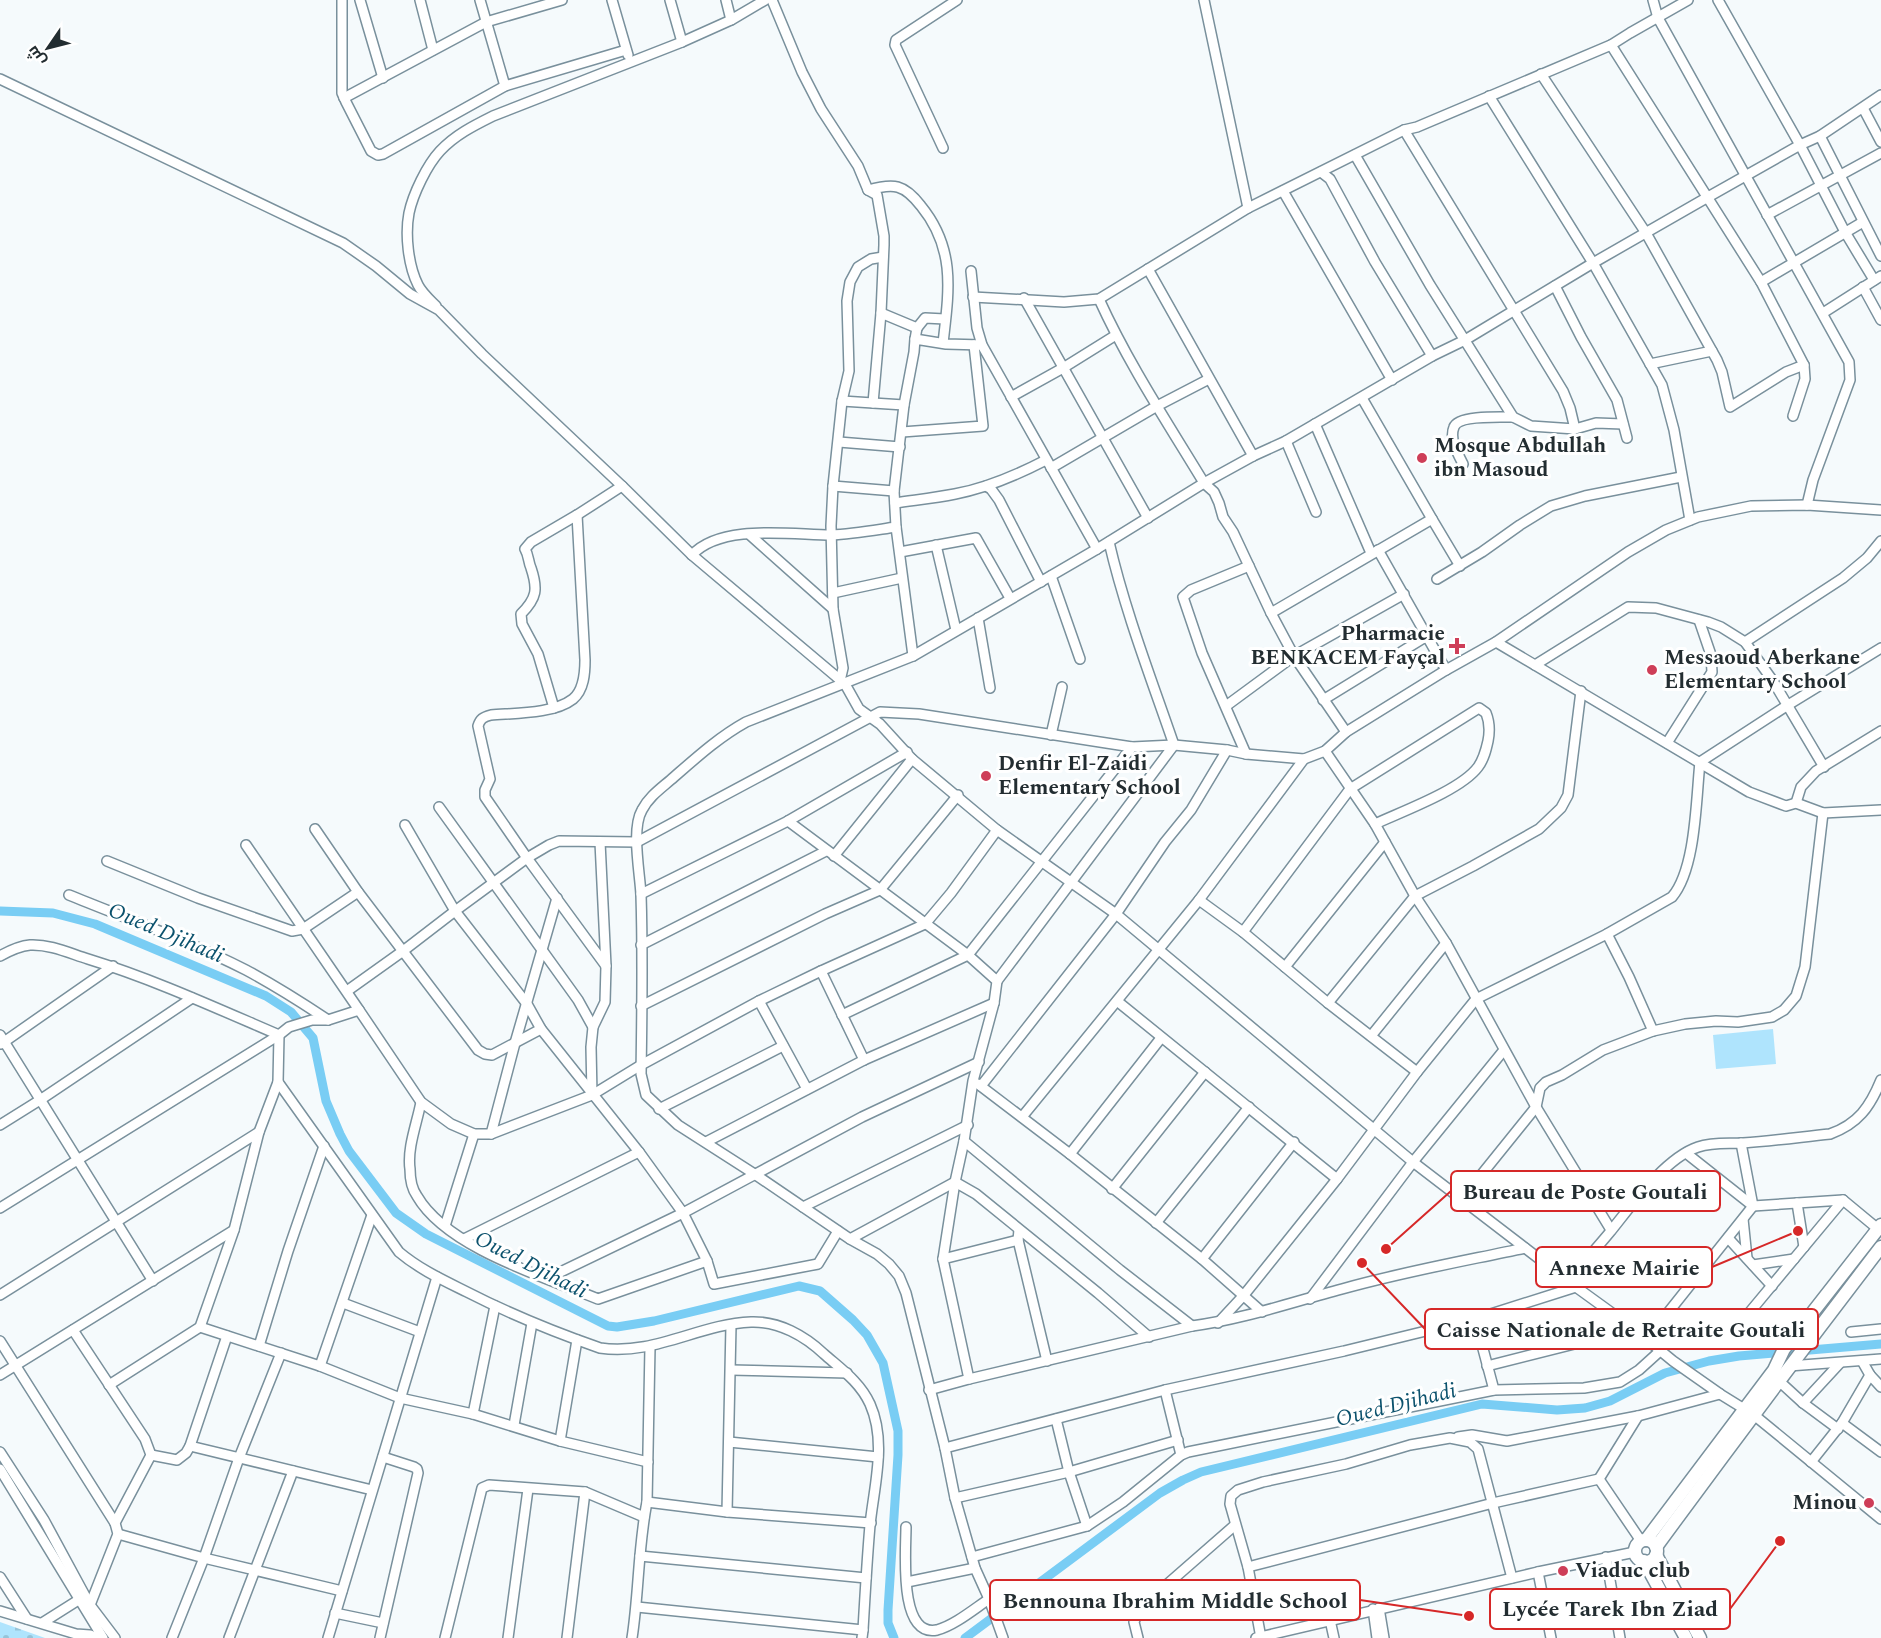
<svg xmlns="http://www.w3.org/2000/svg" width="1881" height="1638" viewBox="0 0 1881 1638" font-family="Spectral,Cairo,serif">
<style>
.green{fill:#afe4fd}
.cemetery{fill:url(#cemetery-stones)}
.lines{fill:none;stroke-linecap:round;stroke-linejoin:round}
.canal{stroke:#79cdf4;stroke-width:9}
.minor-casing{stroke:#79909c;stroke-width:12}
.major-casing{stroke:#79909c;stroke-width:15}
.minor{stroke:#fff;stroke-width:9}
.major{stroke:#fff;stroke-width:12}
.poi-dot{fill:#ce3e58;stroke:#fff;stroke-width:2}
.labels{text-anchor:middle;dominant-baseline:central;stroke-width:6;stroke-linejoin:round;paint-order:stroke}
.poi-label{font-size:21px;font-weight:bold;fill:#232d31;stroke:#fff;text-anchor:start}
.water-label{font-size:22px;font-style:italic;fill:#0c526d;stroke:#fff}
.leader{fill:none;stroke:#d62828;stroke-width:2}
.callout-dot{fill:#d62828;stroke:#fff;stroke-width:2}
.callout{fill:#fff;stroke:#d62828;stroke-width:2}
.callout-label{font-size:22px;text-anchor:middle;font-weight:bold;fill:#232d31}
</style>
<defs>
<pattern id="cemetery-stones" width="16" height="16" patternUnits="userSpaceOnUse" patternTransform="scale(1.5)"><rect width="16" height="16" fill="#afe4fd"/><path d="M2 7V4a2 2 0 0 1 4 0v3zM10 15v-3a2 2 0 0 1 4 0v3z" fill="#96c4d9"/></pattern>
</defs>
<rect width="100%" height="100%" fill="#f5fafc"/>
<path class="green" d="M1773,1029L1776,1064L1716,1069L1713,1035Z"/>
<path class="cemetery" d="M0,1622L45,1638H0Z"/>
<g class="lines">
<g class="canal">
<path d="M0,911L53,913L95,924L266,996L291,1012L313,1038L326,1101L340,1134L349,1151L396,1213L426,1234L608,1326L617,1327L654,1321L799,1286L820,1291L853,1320L867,1335L883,1363L898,1431V1455L888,1610V1623L894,1638"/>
<path d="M965,1638L1160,1493L1183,1480L1201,1472L1482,1404L1557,1410L1585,1408L1610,1401L1665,1373L1709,1361L1739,1356L1881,1344"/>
</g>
<defs>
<g id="minor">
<path d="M342,0V93L346,102L371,151L378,155L383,154L505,86L626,50"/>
<path d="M360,0L383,78"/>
<path d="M420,0L433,50"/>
<path d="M480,0L505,86"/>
<path d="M612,0L628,55"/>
<path d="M670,0L682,42"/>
<path d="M726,0L731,20"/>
<path d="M772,0L802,72L821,109L858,166L868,190L877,195L884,236V245L881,313L873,403"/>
<path d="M1204,0L1248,208"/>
<path d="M1653,0L1658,18L1849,362L1850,380L1813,480L1807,505"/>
<path d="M1718,0L1800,145L1845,232L1874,280"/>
<path d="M1541,74L1646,233L1717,360L1722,372L1730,407L1786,372L1804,365L1761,282L1611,45"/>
<path d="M0,79L343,243L376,266L410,294L439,310L482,354L622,486L692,555L845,684L859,709L880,724L912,759L997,830L1116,914L1413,1162L1576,1287L1634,1329L1673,1361L1720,1394L1754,1415L1881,1519"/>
<path d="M1489,96L1593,263L1662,385L1674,430L1690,520"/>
<path d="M344,98L486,22L562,0"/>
<path d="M1863,108L1881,142"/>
<path d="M1404,130L1563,391L1570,408L1575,429"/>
<path d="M1820,136L1881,256"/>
<path d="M943,148L895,45L896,40L957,0"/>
<path d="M1355,155L1430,285L1513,417L1531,426L1575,429L1596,423L1623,424"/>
<path d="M1321,172L1330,179L1375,262L1432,356"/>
<path d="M868,190C894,183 904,184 921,206C956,249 949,291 943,343"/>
<path d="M1283,191L1392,380"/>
<path d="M1767,215L1881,153"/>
<path d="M1148,269L1253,456"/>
<path d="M971,271L977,328L982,345L1097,549"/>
<path d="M1761,282L1863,222"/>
<path d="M1555,286L1581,337L1617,400L1627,438"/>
<path d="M1863,287L1881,320"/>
<path d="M973,297L1064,302L1099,299L1248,208L1404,130L1417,127L1611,45L1630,33L1688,0"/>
<path d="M1024,298L1148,518"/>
<path d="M1099,299C1128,363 1167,422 1204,483L1214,492L1219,503L1223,517L1233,532L1271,613L1294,656L1346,732"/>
<path d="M436,306C430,300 422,293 418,285C408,265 405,234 409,213C413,194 427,165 440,151C455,135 473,126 493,116L682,42L731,20L765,0"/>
<path d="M881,313L917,328L915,339"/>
<path d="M1823,313L1881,276"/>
<path d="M917,328L925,318L945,319"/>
<path d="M1650,364L1712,351"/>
<path d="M1011,397L1063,368L1116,335"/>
<path d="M1362,398L1432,519"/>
<path d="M842,401L904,405"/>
<path d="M1793,416L1805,379L1804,365"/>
<path d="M1315,424L1371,553"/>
<path d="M902,432L983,426L974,345"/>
<path d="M1286,441L1316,512"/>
<path d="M839,442L900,447"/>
<path d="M1463,464C1458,454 1449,439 1454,427C1458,415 1501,417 1513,417"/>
<path d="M1051,468L1157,406L1209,379"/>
<path d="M833,486L894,491"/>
<path d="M986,486L991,489L999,500L1041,582"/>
<path d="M895,503C915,500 935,498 955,494C987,488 1017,475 1046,460"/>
<path d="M577,515L585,660C585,673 584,690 573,699C554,714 514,713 491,715C483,717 480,719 478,726L490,779L485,790V797L527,858L606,966"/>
<path d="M750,535L833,609"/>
<path d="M936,545L956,630"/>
<path d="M1378,550L1446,670"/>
<path d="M900,552L976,538L1010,598"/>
<path d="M692,555C721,523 793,535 831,535C853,534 875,530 896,527"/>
<path d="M1051,576L1080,659"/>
<path d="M1437,579L1482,552L1520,525L1551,506L1585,496L1681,477"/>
<path d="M833,593L902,578"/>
<path d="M1271,613L1432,519L1460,566"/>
<path d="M978,618L990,688"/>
<path d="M1496,642L1749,792L1786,806L1796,803L1823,813L1881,810"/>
<path d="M1745,642L1843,578L1867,558L1881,541"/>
<path d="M913,656L896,527L894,491L904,405L914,352L915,339L946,344L982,345"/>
<path d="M1535,665L1628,607L1656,608L1708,622L1721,627L1745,642L1773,681L1824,767"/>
<path d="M840,681L843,668L833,609L831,526L833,486L842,401L849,371L847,301L850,282L858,267L871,259L883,257"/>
<path d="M1323,700L1427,636"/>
<path d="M1226,706L1294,656L1404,594"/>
<path d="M554,708L538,654L522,624L521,614C537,598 538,589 531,568C528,561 529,556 525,549L531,542L577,515L622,486"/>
<path d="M1051,735L1062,687"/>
<path d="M1667,743L1712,672L1711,655L1699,620"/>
<path d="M1325,751L1375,824L1415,896L1446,943L1536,1107L1611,1230"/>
<path d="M1246,754L1202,653L1183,597L1191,590L1249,566"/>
<path d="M1796,803L1801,787L1816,771L1881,731"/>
<path d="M439,807L578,1000L593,1027"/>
<path d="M788,821L968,955L997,981L994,1003L973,1081L964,1141L1120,1270L1192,1326"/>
<path d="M315,829L358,892L478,1050L485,1054L492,1055L541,1029"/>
<path d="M246,845L359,1010"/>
<path d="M834,856L912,759"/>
<path d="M107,861L198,898L292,931L303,929L358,892"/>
<path d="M641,894L788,821L907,752"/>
<path d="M69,895C128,919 189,941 246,970C274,985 301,1002 328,1020"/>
<path d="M1199,900L1243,932L1328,1003L1417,1072"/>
<path d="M1243,932L1350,789L1479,708L1486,713C1490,723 1490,731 1488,741C1486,750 1484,759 1478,767C1461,790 1403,811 1375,824"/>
<path d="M1607,934L1629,977L1653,1031"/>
<path d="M641,945L826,851"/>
<path d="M0,956C9,951 19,946 30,945C50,944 69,953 88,959C153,979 216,1008 279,1035"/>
<path d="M1285,967L1385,842"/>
<path d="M821,971L864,1060"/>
<path d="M997,981L1174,745C1151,678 1125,611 1109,542"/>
<path d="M347,991L403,951L455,911L405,825"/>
<path d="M759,1001L807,1089"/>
<path d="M1117,1001L1337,1179"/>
<path d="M1328,1003L1415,896L1473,866L1539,829L1561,808L1568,795L1581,691"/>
<path d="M641,1006L825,914L880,890L958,795"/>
<path d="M842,1015L968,955L1132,747"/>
<path d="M0,1035L153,1281"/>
<path d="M1371,1036L1446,943"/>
<path d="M1,1044L113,966"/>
<path d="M278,1082L399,1252C419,1269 443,1280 467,1292C510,1314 554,1332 600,1348C654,1356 699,1324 751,1322C779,1321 805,1336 824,1354C841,1369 860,1382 870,1404C887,1442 874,1486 870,1525C867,1560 865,1595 863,1630"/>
<path d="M978,1084L1070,1154L1202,1259L1262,1312"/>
<path d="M981,1086L1116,914L1165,842L1191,810L1227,750"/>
<path d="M592,1095L591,1047L593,1027L605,1002L606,966L600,842"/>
<path d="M421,1102C417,1123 407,1148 410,1169C410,1178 412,1189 417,1196C447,1248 545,1277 598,1299L707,1261L683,1213L639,1152L541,1029L527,1004L455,911L527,858L549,845L559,841L637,842L880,712L919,714L1132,747L1174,745L1227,750L1246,754L1304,759L1325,751L1346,732L1446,670L1496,642L1628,552L1666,530L1698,517L1751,506L1807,505L1881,510"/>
<path d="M659,1109L783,1046"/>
<path d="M1022,1117L1199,900L1304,759"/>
<path d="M0,1125L40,1100L192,998"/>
<path d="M491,1134L515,1043L557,898"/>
<path d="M964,1141L955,1182L943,1259L969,1379"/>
<path d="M706,1142L864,1060L994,1003"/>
<path d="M1741,1143L1753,1206"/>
<path d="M1686,1153L1753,1206L1843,1200"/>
<path d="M1070,1154L1161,1038"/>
<path d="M1112,1189L1205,1072"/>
<path d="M1461,1200L1536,1107L1540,1088L1546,1082L1562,1075L1603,1050L1653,1031L1685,1024L1716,1021L1738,1022L1772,1017L1784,1010L1796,996L1805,967L1823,813"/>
<path d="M1797,1203L1804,1247"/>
<path d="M803,1207L968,1125"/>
<path d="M0,1208L279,1035L289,1027L312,1020H328L359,1010L421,1102L451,1124L474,1134H491L592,1095L641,1065L759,1001L821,971L925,924L951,893L997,830"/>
<path d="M1743,1219L1747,1258"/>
<path d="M1156,1223L1249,1107"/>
<path d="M445,1226L474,1134"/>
<path d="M1019,1230L1018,1240L1047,1361"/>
<path d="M1728,1238L1772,1286"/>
<path d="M464,1239L639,1152"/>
<path d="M850,1239L955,1182L976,1194L1098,1293L1149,1337"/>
<path d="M943,1259L1018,1240"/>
<path d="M1202,1259L1294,1142"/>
<path d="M707,1261L714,1284L818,1264L838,1231"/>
<path d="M1753,1265L1794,1259"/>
<path d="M548,1278L683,1213L862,1117L979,1062"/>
<path d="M1568,1281C1582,1264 1596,1249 1610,1232C1631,1206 1665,1158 1698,1147C1713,1142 1728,1144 1743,1143C1772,1141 1801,1137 1830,1134C1858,1124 1870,1107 1881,1080"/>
<path d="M0,1295L259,1132"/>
<path d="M1310,1299L1413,1162L1504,1050"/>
<path d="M343,1303L420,1332"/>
<path d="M1475,1319L1494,1390"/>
<path d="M1218,1323L1244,1295L1337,1179L1417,1072L1476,999L1607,934L1672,897C1696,869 1696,799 1700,762L1788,705L1881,648"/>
<path d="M200,1327L320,1366L400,1398L473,1414L560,1441L648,1462"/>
<path d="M73,1330L145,1439L151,1455L115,1523L118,1534L90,1605"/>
<path d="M1851,1332L1881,1329"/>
<path d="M1647,1339L1753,1206"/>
<path d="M0,1341L115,1523"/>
<path d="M1787,1345L1749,1313L1843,1200L1878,1229"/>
<path d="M259,1346L288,1251L324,1146"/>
<path d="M1862,1361L1870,1375L1881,1387"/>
<path d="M320,1366L372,1215"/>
<path d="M1487,1366L1634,1329"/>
<path d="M1789,1366L1881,1359"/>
<path d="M731,1370L847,1373"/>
<path d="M0,1375L234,1230"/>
<path d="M1779,1381L1803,1403L1838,1429"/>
<path d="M109,1385L200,1327L234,1230L259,1132L278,1082L279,1035"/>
<path d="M929,1390L969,1379L1192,1326C1244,1319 1292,1302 1342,1289C1402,1272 1464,1261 1525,1248"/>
<path d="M1165,1390L1181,1455"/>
<path d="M1803,1403L1840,1363"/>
<path d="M473,1414L495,1306"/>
<path d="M1638,1416L1599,1479L1641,1541"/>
<path d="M1056,1419L1069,1472L1087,1526"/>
<path d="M1842,1423L1881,1452"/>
<path d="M514,1425L532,1323"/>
<path d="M1458,1437L1472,1435L1507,1441L1638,1416L1720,1394"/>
<path d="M560,1441L577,1340"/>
<path d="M729,1442L878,1457"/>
<path d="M190,1446L372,1490"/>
<path d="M945,1448L1165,1390L1344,1351L1475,1319L1576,1287"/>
<path d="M0,1452L44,1520L90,1605L115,1638"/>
<path d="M151,1455L177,1460L186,1453L190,1446L227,1336"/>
<path d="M1811,1462L1842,1423L1870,1375"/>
<path d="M0,1469L103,1638"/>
<path d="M955,1498L1069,1472L1178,1440"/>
<path d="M647,1502L727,1512L871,1523"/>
<path d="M727,1512L731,1325"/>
<path d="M906,1527C906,1550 898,1638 937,1630C955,1625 974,1609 989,1599"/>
<path d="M118,1534L204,1558L342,1591"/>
<path d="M640,1556L866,1578"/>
<path d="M972,1557L1087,1526L1123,1502L1181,1455L1188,1452L1494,1390L1584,1388L1620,1382L1639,1370L1660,1351"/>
<path d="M1606,1557L1620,1638"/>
<path d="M1248,1567L1493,1503L1599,1479"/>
<path d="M1538,1572L1551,1638"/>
<path d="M0,1577L27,1619"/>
<path d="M907,1582L975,1568"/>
<path d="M637,1607L863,1630L862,1638"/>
<path d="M1379,1608L1384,1638"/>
<path d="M1373,1609L1377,1638"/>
<path d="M0,1611L76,1634L90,1635L97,1638"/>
<path d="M335,1613L383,1623"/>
<path d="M1330,1620L1334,1638"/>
<path d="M42,1623L80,1599"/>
<path d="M172,1638L204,1558L239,1458L281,1353"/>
<path d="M229,1638L293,1471"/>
<path d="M328,1638L437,1277"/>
<path d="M380,1638L418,1473L417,1469L414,1467L383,1457"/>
<path d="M445,1638L482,1488L489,1485L585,1492L644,1517"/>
<path d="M508,1638L528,1489"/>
<path d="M567,1638L585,1492"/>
<path d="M632,1638C639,1593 638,1547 647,1502L650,1347"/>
<path d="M1003,1638L989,1599L975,1568L955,1498L945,1448L906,1293L899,1276L889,1264L877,1254L850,1239L756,1175L678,1125L646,1095L641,1074C642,1014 643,955 641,895C640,873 631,829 642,810C649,796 663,787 674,777C697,757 719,737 746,722L913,656L1097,549L1204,483L1253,456L1286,441L1432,356L1465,340L1593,263L1708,197L1800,145L1820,136L1881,95"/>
<path d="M1138,1638L1134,1622L1139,1609L1235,1525"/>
<path d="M1256,1638L1538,1572L1635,1552"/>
<path d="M1261,1638L1248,1567L1230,1504L1231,1496L1238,1490L1263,1482L1346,1464L1410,1445L1450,1438L1470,1442L1478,1449L1512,1578"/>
</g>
<g id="major">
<path d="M1646,1540L1774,1370L1784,1349L1881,1225"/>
<circle cx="1646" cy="1551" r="11"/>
<path d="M1656,1547C1730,1446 1805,1346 1881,1247"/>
<path d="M1656,1555L1700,1638"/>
<path d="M1644,1561L1686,1638"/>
</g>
</defs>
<use href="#minor" class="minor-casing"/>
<use href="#major" class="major-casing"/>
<use href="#minor" class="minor"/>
<use href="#major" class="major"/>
</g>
<g class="poi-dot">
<circle cx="1422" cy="458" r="6"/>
<path d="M1454 637h6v6h6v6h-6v6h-6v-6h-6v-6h6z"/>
<circle cx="1652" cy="670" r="6"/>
<circle cx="986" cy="776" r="6"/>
<circle cx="1869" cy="1503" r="6"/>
<circle cx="1563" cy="1571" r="6"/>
</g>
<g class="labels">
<g class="poi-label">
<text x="1434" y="446">Mosque Abdullah<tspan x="1434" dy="24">ibn Masoud</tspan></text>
<text x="1445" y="634" text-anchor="end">Pharmacie<tspan x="1445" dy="24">BENKACEM Fayçal</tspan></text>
<text x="1664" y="658">Messaoud Aberkane<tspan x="1664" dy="24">Elementary School</tspan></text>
<text x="998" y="764">Denfir El-Zaidi<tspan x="998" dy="24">Elementary School</tspan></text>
<text x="1857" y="1503" text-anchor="end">Minou</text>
<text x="1575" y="1571">Viaduc club</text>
</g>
<g class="water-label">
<text transform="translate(166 933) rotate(23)">Oued Djihadi</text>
<text transform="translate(531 1265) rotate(27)">Oued Djihadi</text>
<text transform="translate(1396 1405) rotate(-14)">Oued Djihadi</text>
</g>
</g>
<path class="leader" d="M1386 1249L1451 1191M1798 1231L1712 1267M1362 1263L1425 1329M1469 1616L1360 1600M1780 1541L1730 1609"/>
<g class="callout-dot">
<circle cx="1386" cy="1249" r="6"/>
<circle cx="1798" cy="1231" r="6"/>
<circle cx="1362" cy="1263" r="6"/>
<circle cx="1469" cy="1616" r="6"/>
<circle cx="1780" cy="1541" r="6"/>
</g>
<g class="callout">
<rect x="1451" y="1171" width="269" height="40" rx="6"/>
<rect x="1536" y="1247" width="176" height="40" rx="6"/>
<rect x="1425" y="1309" width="393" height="40" rx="6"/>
<rect x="990" y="1580" width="370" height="40" rx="6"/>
<rect x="1490" y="1589" width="240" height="40" rx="6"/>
</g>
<g class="callout-label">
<text x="1585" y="1199">Bureau de Poste Goutali</text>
<text x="1624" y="1275">Annexe Mairie</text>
<text x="1621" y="1337">Caisse Nationale de Retraite Goutali</text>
<text x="1175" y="1608">Bennouna Ibrahim Middle School</text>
<text x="1610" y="1616">Lycée Tarek Ibn Ziad</text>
</g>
<g transform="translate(48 48) rotate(235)" stroke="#ffffff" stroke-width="4.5" paint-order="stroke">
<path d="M0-4.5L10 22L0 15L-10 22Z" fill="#232d31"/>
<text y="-9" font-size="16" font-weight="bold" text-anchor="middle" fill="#232d31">ش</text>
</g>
</svg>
